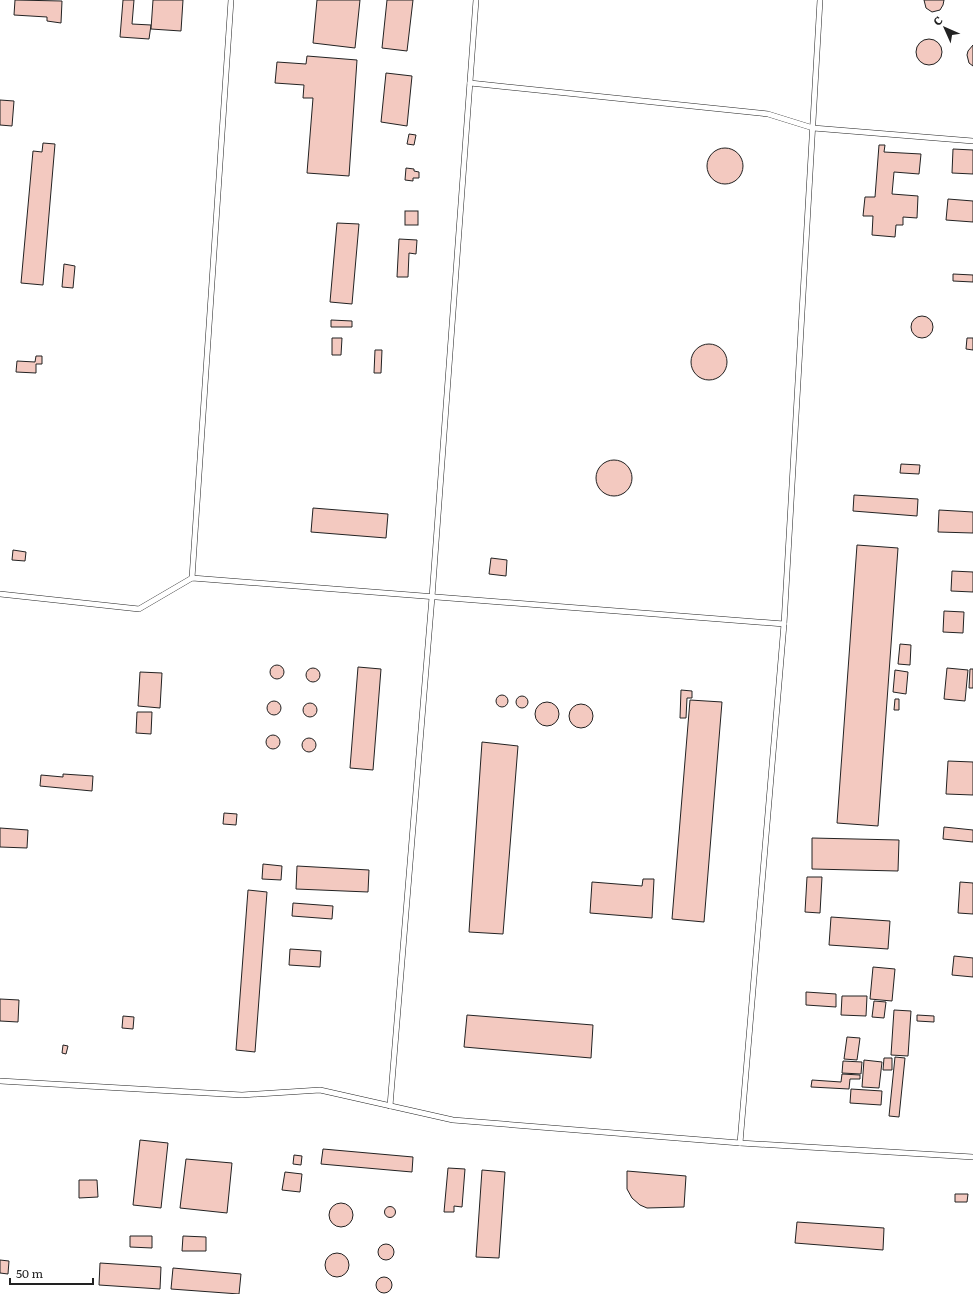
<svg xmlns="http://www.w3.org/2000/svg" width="973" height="1294" viewBox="0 0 973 1294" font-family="Literata,serif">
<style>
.building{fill:#f3c9c0;stroke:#222}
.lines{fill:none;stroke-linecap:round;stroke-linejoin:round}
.service-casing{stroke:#222;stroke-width:6}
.service{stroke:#fff;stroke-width:5}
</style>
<rect width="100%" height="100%" fill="#fff"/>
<g class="building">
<path d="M15,0L62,1L61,23L47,21V17L14,15Z"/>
<path d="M123,0H134L132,24L151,25L149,39L120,37Z"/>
<path d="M153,0H183L181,31L151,29Z"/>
<path d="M317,0H360L355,48L313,43Z"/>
<path d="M387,0H413L407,51L382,48Z"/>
<path d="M924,0H944L943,5L940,10L932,12L926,8Z"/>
<circle cx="929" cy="52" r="13"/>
<path d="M973,45V66L969,63L967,55L968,51Z"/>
<path d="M307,56L357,60L349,176L307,173L313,98H303L304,85L275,83L277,62L306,64Z"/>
<path d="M386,73L412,76L407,126L381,122Z"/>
<path d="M0,100L14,101L12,126L0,125Z"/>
<path d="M409,134L416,135L414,145L407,144Z"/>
<path d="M43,143L55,144L43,285L21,283L33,151L42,152Z"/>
<path d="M879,145H885L884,152L921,154L919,174L894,172L892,194L918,196L917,218L903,217V225H896L895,237L872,235L873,216H863L865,197H875Z"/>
<circle cx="725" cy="166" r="18"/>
<path d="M953,149L973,150V174L952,173Z"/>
<path d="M406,168L414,169V171L419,172V178H413V181L405,180Z"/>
<path d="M948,199L973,201V222L946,220Z"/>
<rect x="405" y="211" width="13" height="14"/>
<path d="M337,223L359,224L352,304L330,302Z"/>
<path d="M399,239L417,240L416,254L409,253L408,277H397Z"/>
<path d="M64,264L75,266L73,288L62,287Z"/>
<path d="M953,274L973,275V282L953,281Z"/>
<circle cx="922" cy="327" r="11"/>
<path d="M331,320L352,321V327H331Z"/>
<path d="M332,338H342L341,355H332Z"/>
<path d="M967,338H973V350L966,349Z"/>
<circle cx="709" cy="362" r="18"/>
<path d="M375,350H382L381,373H374Z"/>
<path d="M36,356H42V364H36V373L16,372L17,361L35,362Z"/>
<circle cx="614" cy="478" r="18"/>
<path d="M901,464L920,465L919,474L900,473Z"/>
<path d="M854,495L918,499L917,516L853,511Z"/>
<path d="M313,508L388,514L386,538L311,532Z"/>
<path d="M939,510L973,512V533L938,532Z"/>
<path d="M857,545L898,548L878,826L837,823Z"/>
<path d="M13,550L26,552L25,561L12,560Z"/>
<path d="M491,558L507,560L506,576L489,574Z"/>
<path d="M952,571L973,572V592L951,591Z"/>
<path d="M944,611L964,612L963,633L943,632Z"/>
<path d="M900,644L911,645L910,665L898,664Z"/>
<circle cx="277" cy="672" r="7"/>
<path d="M358,667L381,669L373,770L350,768Z"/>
<path d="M947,668L968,670L965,701L944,699Z"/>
<circle cx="313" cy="675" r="7"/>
<path d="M970,669H973V688H969Z"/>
<path d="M895,670L908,672L906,694L893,692Z"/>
<path d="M140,672L162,673L160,708L138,706Z"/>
<path d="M681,690L692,691V698H687L686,718H680Z"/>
<circle cx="502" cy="701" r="6"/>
<circle cx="522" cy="702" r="6"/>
<path d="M895,699H899V710H894Z"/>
<path d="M690,700L722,702L704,922L672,919Z"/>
<circle cx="274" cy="708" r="7"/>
<circle cx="547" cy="714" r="12"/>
<circle cx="310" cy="710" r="7"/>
<circle cx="581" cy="716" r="12"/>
<path d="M137,712H152L151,734L136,733Z"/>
<circle cx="273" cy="742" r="7"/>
<circle cx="309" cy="745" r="7"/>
<path d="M482,742L518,746L503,934L469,932Z"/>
<path d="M948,761L973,762V795L946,794Z"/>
<path d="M63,774L93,776L92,791L40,786L41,775L63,777Z"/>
<path d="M224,813L237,814L236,825L223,824Z"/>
<path d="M944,827L973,830V842L943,839Z"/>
<path d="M0,828L28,830L27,848L0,847Z"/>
<path d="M812,838L899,840L898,871L812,869Z"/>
<path d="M263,864L282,866L281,880L262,879Z"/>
<path d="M297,866L369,870L368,892L296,889Z"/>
<path d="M807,877H822L820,913L805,912Z"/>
<path d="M643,879H654L652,918L590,913L592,882L642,886Z"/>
<path d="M960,882L973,883V914L958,913Z"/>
<path d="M248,890L267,892L255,1052L236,1050Z"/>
<path d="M293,903L333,906L332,919L292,916Z"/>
<path d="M831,917L890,921L888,949L829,945Z"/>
<path d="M290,949L321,951L320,967L289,965Z"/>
<path d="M954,956L973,958V977L952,975Z"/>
<path d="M873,967L895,969L892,1001L870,999Z"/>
<path d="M806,992L836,994V1007L806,1005Z"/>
<path d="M842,996H867L866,1016L841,1015Z"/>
<path d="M0,999L19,1000L18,1022L0,1021Z"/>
<path d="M874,1001L886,1002L884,1018L872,1017Z"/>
<path d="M894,1010L911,1011L908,1056L891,1055Z"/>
<path d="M467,1015L593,1025L591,1058L464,1047Z"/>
<path d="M917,1015L934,1016V1022L917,1021Z"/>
<path d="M123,1016L134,1017L133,1029L122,1028Z"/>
<path d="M847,1037L860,1038L857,1060L844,1059Z"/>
<path d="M63,1045L68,1046L66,1054L62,1053Z"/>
<path d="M895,1057L905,1058L899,1117L889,1116Z"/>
<path d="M884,1058H892V1070H883Z"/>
<path d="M864,1060L882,1062L879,1088L862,1087Z"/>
<path d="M843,1061L862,1062L861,1074L842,1073Z"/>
<path d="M842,1074L860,1075V1079H850L849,1089L811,1087L812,1080L841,1082Z"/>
<path d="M851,1089L882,1091L881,1105L850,1103Z"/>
<path d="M140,1140L168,1143L161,1208L133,1205Z"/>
<path d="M323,1149L413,1157L412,1172L321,1164Z"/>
<path d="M294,1155L302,1156L301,1165L293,1164Z"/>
<path d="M186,1159L232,1163L227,1213L180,1208Z"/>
<path d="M448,1168L465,1169L462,1207L454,1206V1212H444Z"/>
<path d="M482,1170L505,1172L499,1258L476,1257Z"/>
<path d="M627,1171L686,1176L684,1207L647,1208L640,1205L632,1198L627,1189Z"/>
<path d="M285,1172L302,1174L300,1192L282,1190Z"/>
<path d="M79,1180H97L98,1197L79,1198Z"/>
<path d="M955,1194H968L967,1202H955Z"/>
<circle cx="341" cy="1215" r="12"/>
<circle cx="390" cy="1212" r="5.5"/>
<path d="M797,1222L884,1228L883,1250L795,1243Z"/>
<path d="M130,1236H152V1248L130,1247Z"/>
<path d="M183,1236L206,1237V1251H182Z"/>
<circle cx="386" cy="1252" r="8"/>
<circle cx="337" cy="1265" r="12"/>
<path d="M0,1260L9,1261L8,1274L0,1273Z"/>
<path d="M100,1263L161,1267L160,1289L99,1285Z"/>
<path d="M173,1268L241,1274L239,1294L171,1289Z"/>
<circle cx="384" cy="1285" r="8"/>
</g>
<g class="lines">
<defs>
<g id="service">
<path d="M470,83L768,114L813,128L973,141"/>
<path d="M192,578L231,0"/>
<path d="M0,594L139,609L192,578L784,624"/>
<path d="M0,1081L242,1095L320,1090L453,1120L740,1143L973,1157"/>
<path d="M390,1106L432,597L476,0"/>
<path d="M740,1143L784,624L820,0"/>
</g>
</defs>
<use href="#service" class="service-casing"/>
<use href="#service" class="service"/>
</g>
<g transform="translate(945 28) rotate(315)" stroke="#ffffff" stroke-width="3" paint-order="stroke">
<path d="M0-3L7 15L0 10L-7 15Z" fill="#222222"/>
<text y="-6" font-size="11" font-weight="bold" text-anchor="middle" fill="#222222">С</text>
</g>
<path d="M10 1278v6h83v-6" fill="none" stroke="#222222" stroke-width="2"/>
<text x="16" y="1278" font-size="12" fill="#222222" stroke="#ffffff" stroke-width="3" paint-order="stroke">50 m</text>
</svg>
